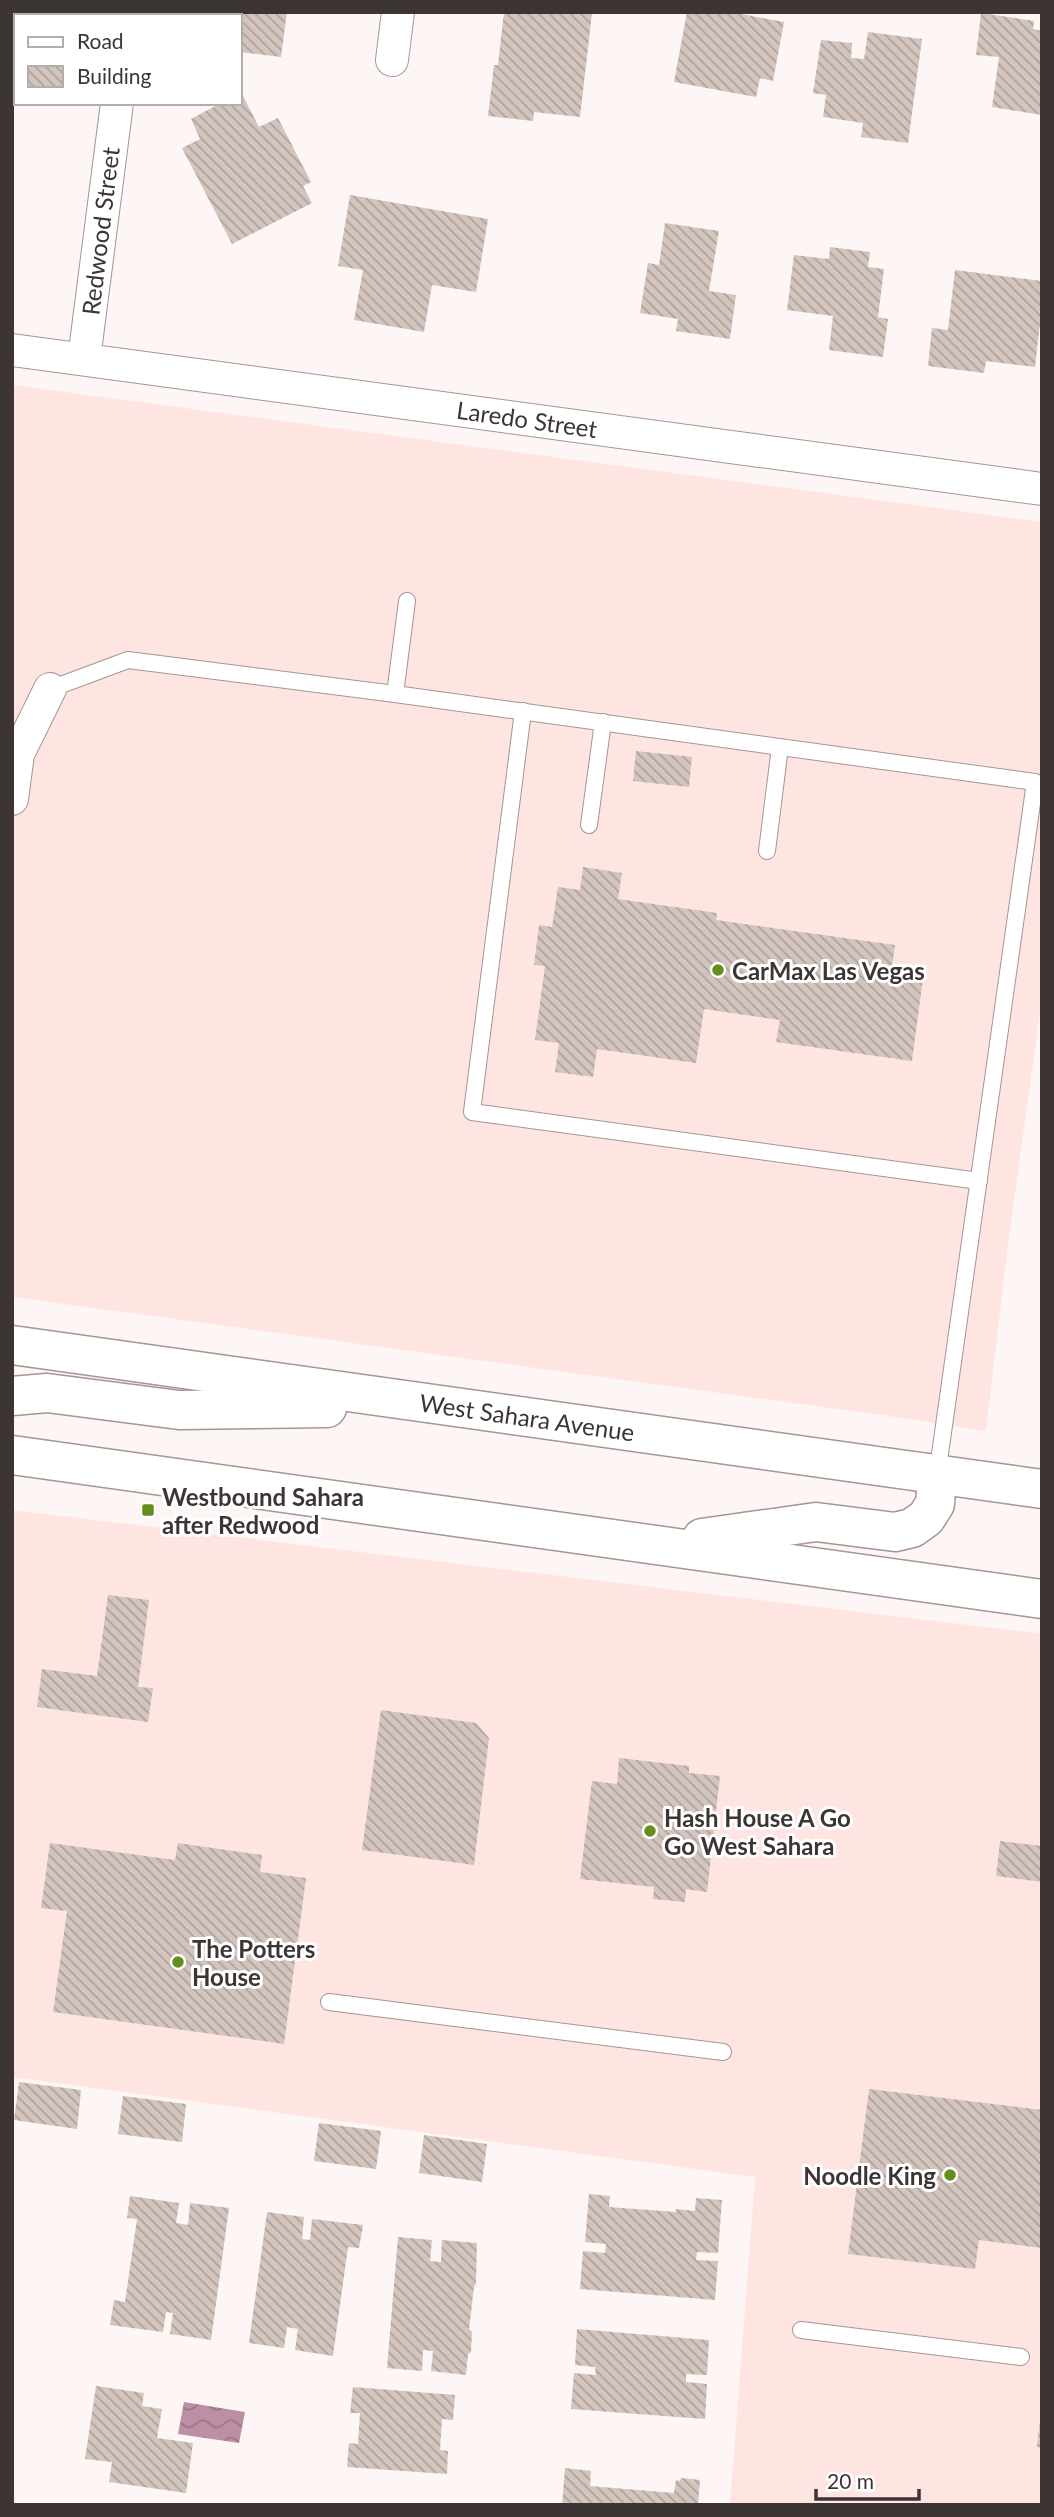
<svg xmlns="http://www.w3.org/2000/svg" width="1054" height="2517" viewBox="0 0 1054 2517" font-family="Lato,sans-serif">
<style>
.built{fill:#ffe5e1}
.water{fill:url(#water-waves)}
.building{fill:url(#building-back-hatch)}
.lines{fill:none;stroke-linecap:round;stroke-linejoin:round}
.service-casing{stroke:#a59593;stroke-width:18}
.minor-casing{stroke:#a59593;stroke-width:34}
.primary-casing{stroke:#a59593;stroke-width:41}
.service{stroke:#fff;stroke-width:16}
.minor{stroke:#fff;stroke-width:32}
.primary{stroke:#fff;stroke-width:38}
.poi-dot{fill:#658e1d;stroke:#fff;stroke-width:2.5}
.labels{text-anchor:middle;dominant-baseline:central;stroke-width:6;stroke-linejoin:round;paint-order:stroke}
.street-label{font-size:24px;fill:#3c3534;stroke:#fff}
.poi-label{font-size:24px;font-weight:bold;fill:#3c3534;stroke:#fff;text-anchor:start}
</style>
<defs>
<pattern id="water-waves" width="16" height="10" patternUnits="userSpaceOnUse" patternTransform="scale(1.75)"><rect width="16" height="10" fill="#bc8fa5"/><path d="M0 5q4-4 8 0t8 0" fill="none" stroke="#9a7687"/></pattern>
<pattern id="building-back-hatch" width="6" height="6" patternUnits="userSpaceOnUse" patternTransform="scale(1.75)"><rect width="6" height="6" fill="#d3c5be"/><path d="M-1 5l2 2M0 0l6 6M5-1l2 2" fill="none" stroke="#aca19b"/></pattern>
</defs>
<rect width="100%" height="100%" fill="#fdf6f5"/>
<g class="built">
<path d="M12,385L1042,522V998L1007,1252L986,1431L882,1415L12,1297Z"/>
<path d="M12,1510L1042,1634V2505H730L755,2177L12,2077Z"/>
</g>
<path class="water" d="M184,2402L245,2412L239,2443L178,2434Z"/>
<g class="building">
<path d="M220,12H287L281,57L240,52V16H219Z"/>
<path d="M504,12L592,13L580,117L534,112L533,121L488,116L494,65H498Z"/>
<path d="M687,12H741V14L784,22L773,81L760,78L756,97L674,82Z"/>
<path d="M981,13L1034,21L1033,29L1042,31V115L992,107L999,57L976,55Z"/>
<path d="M868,32L922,39L908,143L861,137L863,123L823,117L826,95L813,93L821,40L852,43L851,58L864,59Z"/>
<path d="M240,90L259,127L278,118L311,182L303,186L312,203L232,244L182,148L200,139L191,119L221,103H240Z"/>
<path d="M350,195L488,219L476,292L432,285L424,332L354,320L363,270L338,266Z"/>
<path d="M665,223L719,231L709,291L736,295L730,339L676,331L678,319L640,313L648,263L659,265Z"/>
<path d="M830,247L870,252L868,267L884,269L878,317L888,319L883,357L829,350L833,316L787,310L794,255L829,259Z"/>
<path d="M955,270L1042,281V306L1035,367L986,361L984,373L928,366L932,328L948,330Z"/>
<path d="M636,751L692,757L689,787L633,781Z"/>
<path d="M583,867L622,873L618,899L717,913L716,920L895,945L891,974L923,979L912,1061L776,1042L780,1020L704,1009L696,1063L597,1049L593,1077L555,1072L559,1043L535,1040L545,966L534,965L539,925L552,927L558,887L580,890Z"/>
<path d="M108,1595L149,1600L138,1687L153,1688L148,1722L37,1707L42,1669L97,1676Z"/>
<path d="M381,1710L476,1723L489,1738L474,1865L362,1850Z"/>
<path d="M619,1758L689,1766V1773L720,1776L707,1892L686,1889L685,1902L653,1899L654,1887L580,1879L592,1781L617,1784Z"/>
<path d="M1000,1841L1042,1846V1882L996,1876Z"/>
<path d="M50,1843L175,1860L178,1843L262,1855L260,1872L306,1878L284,2044L53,2012L67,1911L41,1908Z"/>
<path d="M19,2082L81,2090L77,2129L14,2120Z"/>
<path d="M869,2089L1042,2110V2248L979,2240L975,2269L848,2254Z"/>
<path d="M123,2096L186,2104L182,2142L118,2134Z"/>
<path d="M319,2123L381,2131L376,2169L314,2161Z"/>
<path d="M424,2135L487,2144L482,2182L419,2173Z"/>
<path d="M589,2194L610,2196L609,2207L676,2212V2209L695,2211L696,2198L722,2200L718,2253L697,2252L696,2260L718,2261L715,2300L580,2289L583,2251L605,2253L606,2244L585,2242Z"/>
<path d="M130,2196L179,2203L176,2223L188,2225L190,2203L229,2208L211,2340L170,2334L173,2313L166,2312L163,2332L110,2325L114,2300L125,2302L137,2219L127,2218Z"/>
<path d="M267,2212L304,2217L302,2239L310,2240L312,2219L363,2225L359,2248L348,2247L333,2356L295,2350L298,2329L287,2327L284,2348L249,2343Z"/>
<path d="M398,2237L432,2240L430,2261L441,2262L442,2240L477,2243L476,2283L474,2287L469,2329L472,2332L471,2352L468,2354L466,2375L431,2371L433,2351L423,2350L422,2371L387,2368Z"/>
<path d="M577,2329L709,2340L707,2375L686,2374V2382L707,2384L705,2419L571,2409L574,2373L596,2375L595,2367L575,2365Z"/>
<path d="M96,2386L144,2393L142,2406L162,2409L157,2438L193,2443L186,2493L109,2482L112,2462L85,2459Z"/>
<path d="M353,2387L455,2395L453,2420L442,2419L440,2450L448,2451L447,2474L347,2467L349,2443L358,2444L360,2413H350Z"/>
<path d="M1040,2420H1042V2448L1037,2447Z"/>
<path d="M565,2468L591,2471L590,2486L674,2493L676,2480L680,2481L681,2478L700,2480L698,2505H562Z"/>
</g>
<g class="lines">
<defs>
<g id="service">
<path d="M50,689L128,660L395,694L1035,782L937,1475"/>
<path d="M395,694L407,601"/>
<path d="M523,711L472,1112L979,1181"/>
<path d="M589,825L603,722"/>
<path d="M767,851L780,747"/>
<path d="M329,2002L723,2052"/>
<path d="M801,2330L1021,2357"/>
</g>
<g id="minor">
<path d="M128,16L129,12"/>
<path d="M392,60L398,12"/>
<path d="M12,350L1042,489"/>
<path d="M84,359L117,103"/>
<path d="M12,799L18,754L50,689"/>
</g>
<g id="primary">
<path d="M12,1345L1042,1489"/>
<path d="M12,1396L47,1393L179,1410L327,1408"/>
<path d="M12,1455L1042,1599"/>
<path d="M702,1538L816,1522L895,1532L912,1528L926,1518L935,1504L937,1475"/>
</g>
</defs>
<use href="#service" class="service-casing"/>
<use href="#minor" class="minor-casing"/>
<use href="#primary" class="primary-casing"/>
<use href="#service" class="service"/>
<use href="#minor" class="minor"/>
<use href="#primary" class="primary"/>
</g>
<g class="poi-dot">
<circle cx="718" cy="970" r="7"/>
<rect x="141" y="1503" width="14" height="14" rx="3.5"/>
<circle cx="650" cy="1831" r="7"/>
<circle cx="178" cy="1962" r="7"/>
<circle cx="950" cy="2175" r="7"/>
</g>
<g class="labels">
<g class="street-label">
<text transform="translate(100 231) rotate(-83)">Redwood Street</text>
<text transform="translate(527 419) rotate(8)">Laredo Street</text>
<text transform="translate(527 1417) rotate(8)">West Sahara Avenue</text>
</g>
<g class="poi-label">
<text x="732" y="970">CarMax Las Vegas</text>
<text x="162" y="1496">Westbound Sahara<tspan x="162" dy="28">after Redwood</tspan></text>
<text x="664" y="1817">Hash House A Go<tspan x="664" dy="28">Go West Sahara</tspan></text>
<text x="192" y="1948">The Potters<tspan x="192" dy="28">House</tspan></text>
<text x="936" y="2175" text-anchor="end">Noodle King</text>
</g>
</g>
<rect width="1054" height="2517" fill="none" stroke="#3c3534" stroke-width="28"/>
<rect x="14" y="14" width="228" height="91" fill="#ffffff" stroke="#b1aeae" stroke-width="2"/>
<rect x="28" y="37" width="35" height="10" fill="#ffffff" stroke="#b1aeae" stroke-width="2"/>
<text x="77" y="49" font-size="21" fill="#3c3534">Road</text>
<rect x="28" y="66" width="35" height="21" fill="url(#building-back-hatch)" stroke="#b1aeae" stroke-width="2"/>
<text x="77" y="84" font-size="21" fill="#3c3534">Building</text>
<path d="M816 2489v10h103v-10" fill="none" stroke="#3c3534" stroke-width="3.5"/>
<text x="827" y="2489" font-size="21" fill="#3c3534" stroke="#ffffff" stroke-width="5" paint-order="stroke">20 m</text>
</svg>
